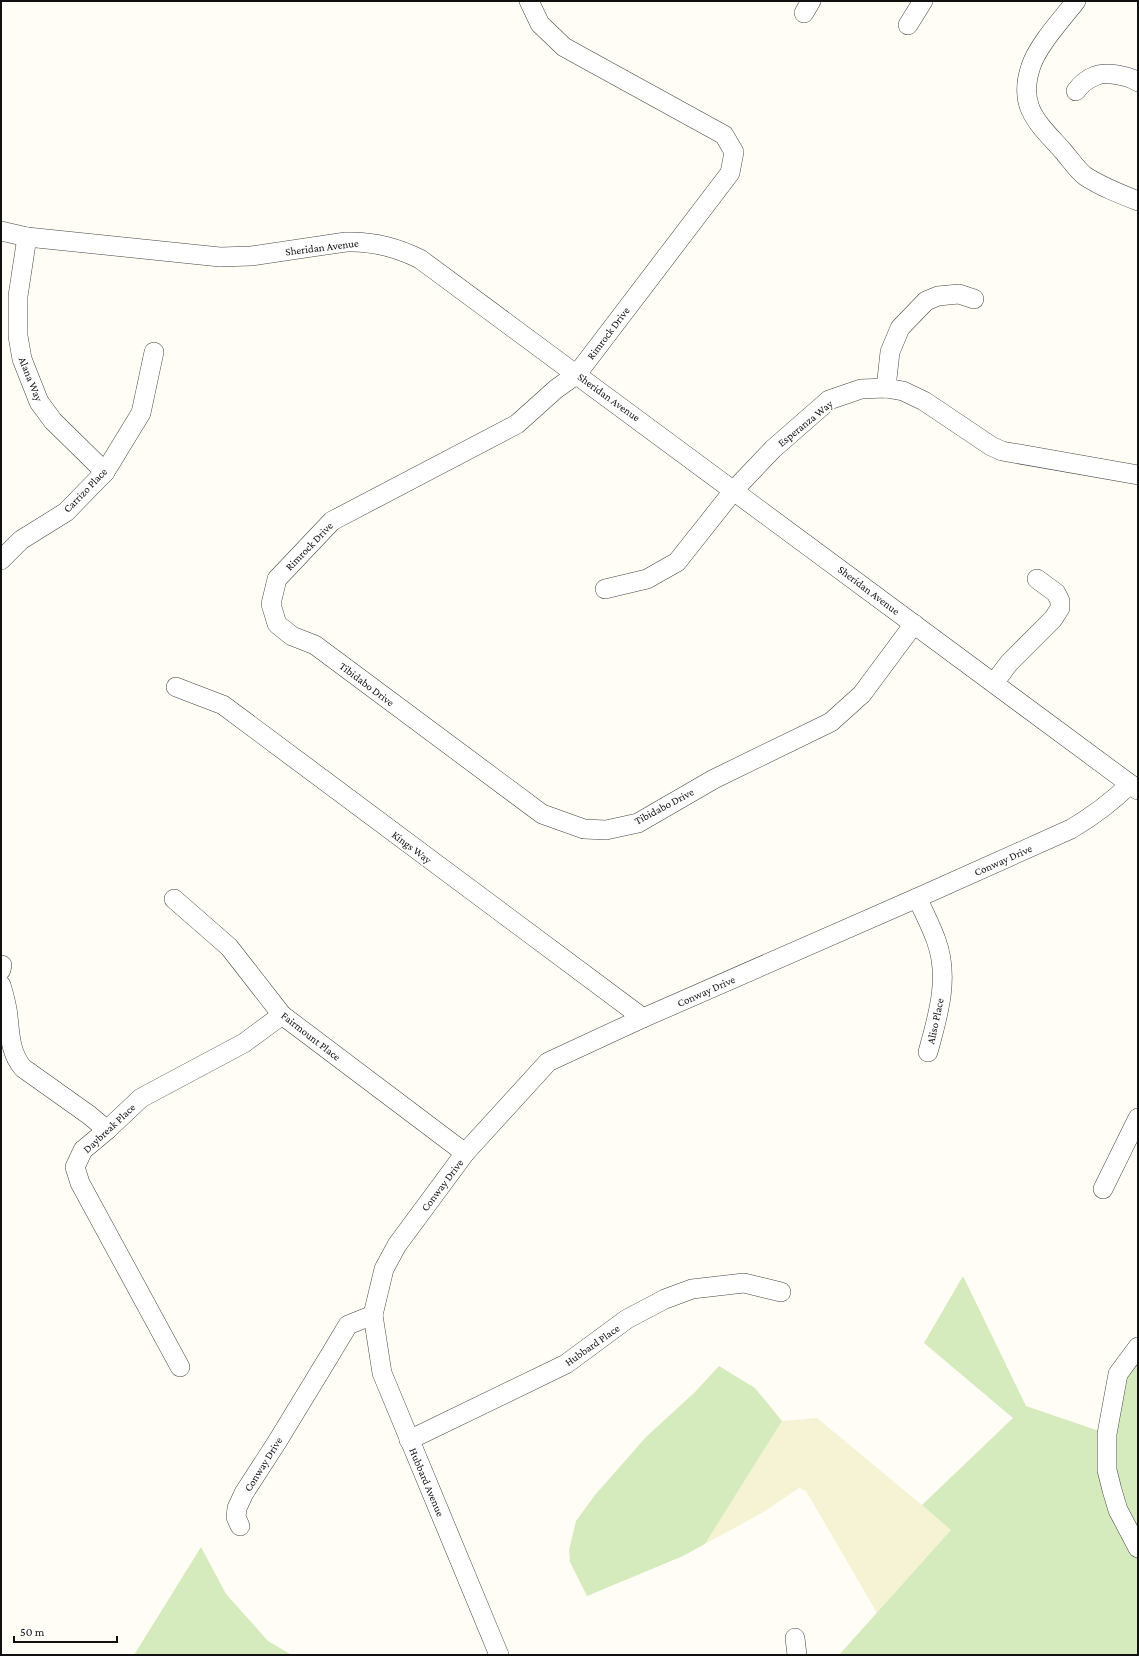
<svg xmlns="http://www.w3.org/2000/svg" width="1139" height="1656" viewBox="0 0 1139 1656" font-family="'Crimson Pro',serif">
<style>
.farmland{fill:#f6f3d4}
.green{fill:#d5ebbd}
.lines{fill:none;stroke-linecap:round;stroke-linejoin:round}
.minor-casing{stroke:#444;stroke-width:20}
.minor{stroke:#fff;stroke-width:19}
.labels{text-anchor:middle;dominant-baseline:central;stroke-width:4;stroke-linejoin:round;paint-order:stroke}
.street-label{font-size:11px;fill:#111;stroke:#fff}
</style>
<rect width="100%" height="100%" fill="#fffdf5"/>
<path class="farmland" d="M817,1418L952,1530L877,1613L806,1491L799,1488L762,1513L705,1544L782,1421Z"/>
<g class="green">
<path d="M963,1276L1026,1406L1102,1432L1138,1555V1655H839L951,1530L922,1505L1013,1418L924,1343Z"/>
<path d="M1138,1357V1543L1118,1501L1112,1423L1124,1375Z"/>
<path d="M719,1366L755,1388L782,1421L705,1544L683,1556L587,1596L570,1562L569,1550L576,1521L595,1495L646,1437L695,1392Z"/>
<path d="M201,1547L226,1594L268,1641L292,1655H134Z"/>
</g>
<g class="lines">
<defs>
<g id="minor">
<path d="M529,1L540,24L564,47L724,135L734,152L730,173L577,374L556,389L517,424L332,521L277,579L271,604L277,624L292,636L315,645L542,814L584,829L606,830L638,823L714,779L831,722L862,694L914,624"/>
<path d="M1076,1C1062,19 1038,45 1031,66C1017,107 1038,123 1063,151C1070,159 1077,170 1085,176C1102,187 1120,194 1138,201"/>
<path d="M804,13L811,1"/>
<path d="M908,25L923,1"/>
<path d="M1076,91C1081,84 1087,79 1095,76C1106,71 1129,76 1138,82"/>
<path d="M1,231L27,237L220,257L251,256L346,242C373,241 396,247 420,259L1138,790"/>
<path d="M27,237L18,296V336L22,359L39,402L53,421L105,472"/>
<path d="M886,388L890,352L900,328L926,301L938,296L959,294L974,299"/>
<path d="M1,560L21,540L66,512L105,472L141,413L154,352"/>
<path d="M605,589L647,579L677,562L734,490L773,449L829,400L861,389L886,388L903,391L924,401L991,446L1002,451L1138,475"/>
<path d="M994,683L1009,663L1053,619L1060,608V601L1056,593L1037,579"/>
<path d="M176,687L223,705L643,1018"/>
<path d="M917,898C924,912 931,926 936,940C950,977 938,1016 928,1052"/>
<path d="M174,899L229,947L282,1015L465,1153"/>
<path d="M1,970L2,965"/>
<path d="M1,985C4,995 7,1005 8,1016C10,1034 10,1053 23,1068L89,1115L107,1130"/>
<path d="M1103,1189L1138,1118"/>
<path d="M1138,1347L1118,1374L1107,1434V1470L1112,1490L1118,1510L1138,1548"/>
<path d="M180,1367L80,1183L75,1167L83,1150L107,1130L141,1098L244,1043L282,1015"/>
<path d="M409,1440L566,1364L627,1319L665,1299L692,1289L744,1283L781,1292"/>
<path d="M240,1526L236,1517L237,1508L244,1493L277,1442L330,1355L348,1325L373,1315"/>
<path d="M795,1638L797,1655"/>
<path d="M499,1655L382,1373L373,1315L384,1269L397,1245L465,1153L548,1062L643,1018L917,898L1071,829C1093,816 1112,802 1130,784"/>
</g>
</defs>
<use href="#minor" class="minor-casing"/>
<use href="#minor" class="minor"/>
</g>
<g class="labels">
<g class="street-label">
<text transform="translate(322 247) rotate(-7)">Sheridan Avenue</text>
<text transform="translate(608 333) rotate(-53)">Rimrock Drive</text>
<text transform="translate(31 379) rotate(68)">Alana Way</text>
<text transform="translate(609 397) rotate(36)">Sheridan Avenue</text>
<text transform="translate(805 423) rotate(-39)">Esperanza Way</text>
<text transform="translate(85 490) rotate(-46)">Carrizo Place</text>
<text transform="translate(309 546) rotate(-46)">Rimrock Drive</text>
<text transform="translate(869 590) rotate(37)">Sheridan Avenue</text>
<text transform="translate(367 684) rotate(37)">Tibidabo Drive</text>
<text transform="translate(664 806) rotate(-28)">Tibidabo Drive</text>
<text transform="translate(412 847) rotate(37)">Kings Way</text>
<text transform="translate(1003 860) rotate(-24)">Conway Drive</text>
<text transform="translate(706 991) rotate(-24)">Conway Drive</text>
<text transform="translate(935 1021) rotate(-78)">Aliso Place</text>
<text transform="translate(311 1036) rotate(38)">Fairmount Place</text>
<text transform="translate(109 1128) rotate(-43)">Daybreak Place</text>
<text transform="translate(442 1185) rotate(-53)">Conway Drive</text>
<text transform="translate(592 1345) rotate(-35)">Hubbard Place</text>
<text transform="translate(263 1464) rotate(-58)">Conway Drive</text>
<text transform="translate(427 1482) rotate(67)">Hubbard Avenue</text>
</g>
</g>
<rect width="1139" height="1656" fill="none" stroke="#111111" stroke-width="4"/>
<path d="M14 1636v6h103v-6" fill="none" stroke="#111111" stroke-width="2"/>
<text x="20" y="1636" font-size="12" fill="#111111" stroke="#ffffff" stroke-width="3" paint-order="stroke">50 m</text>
</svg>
